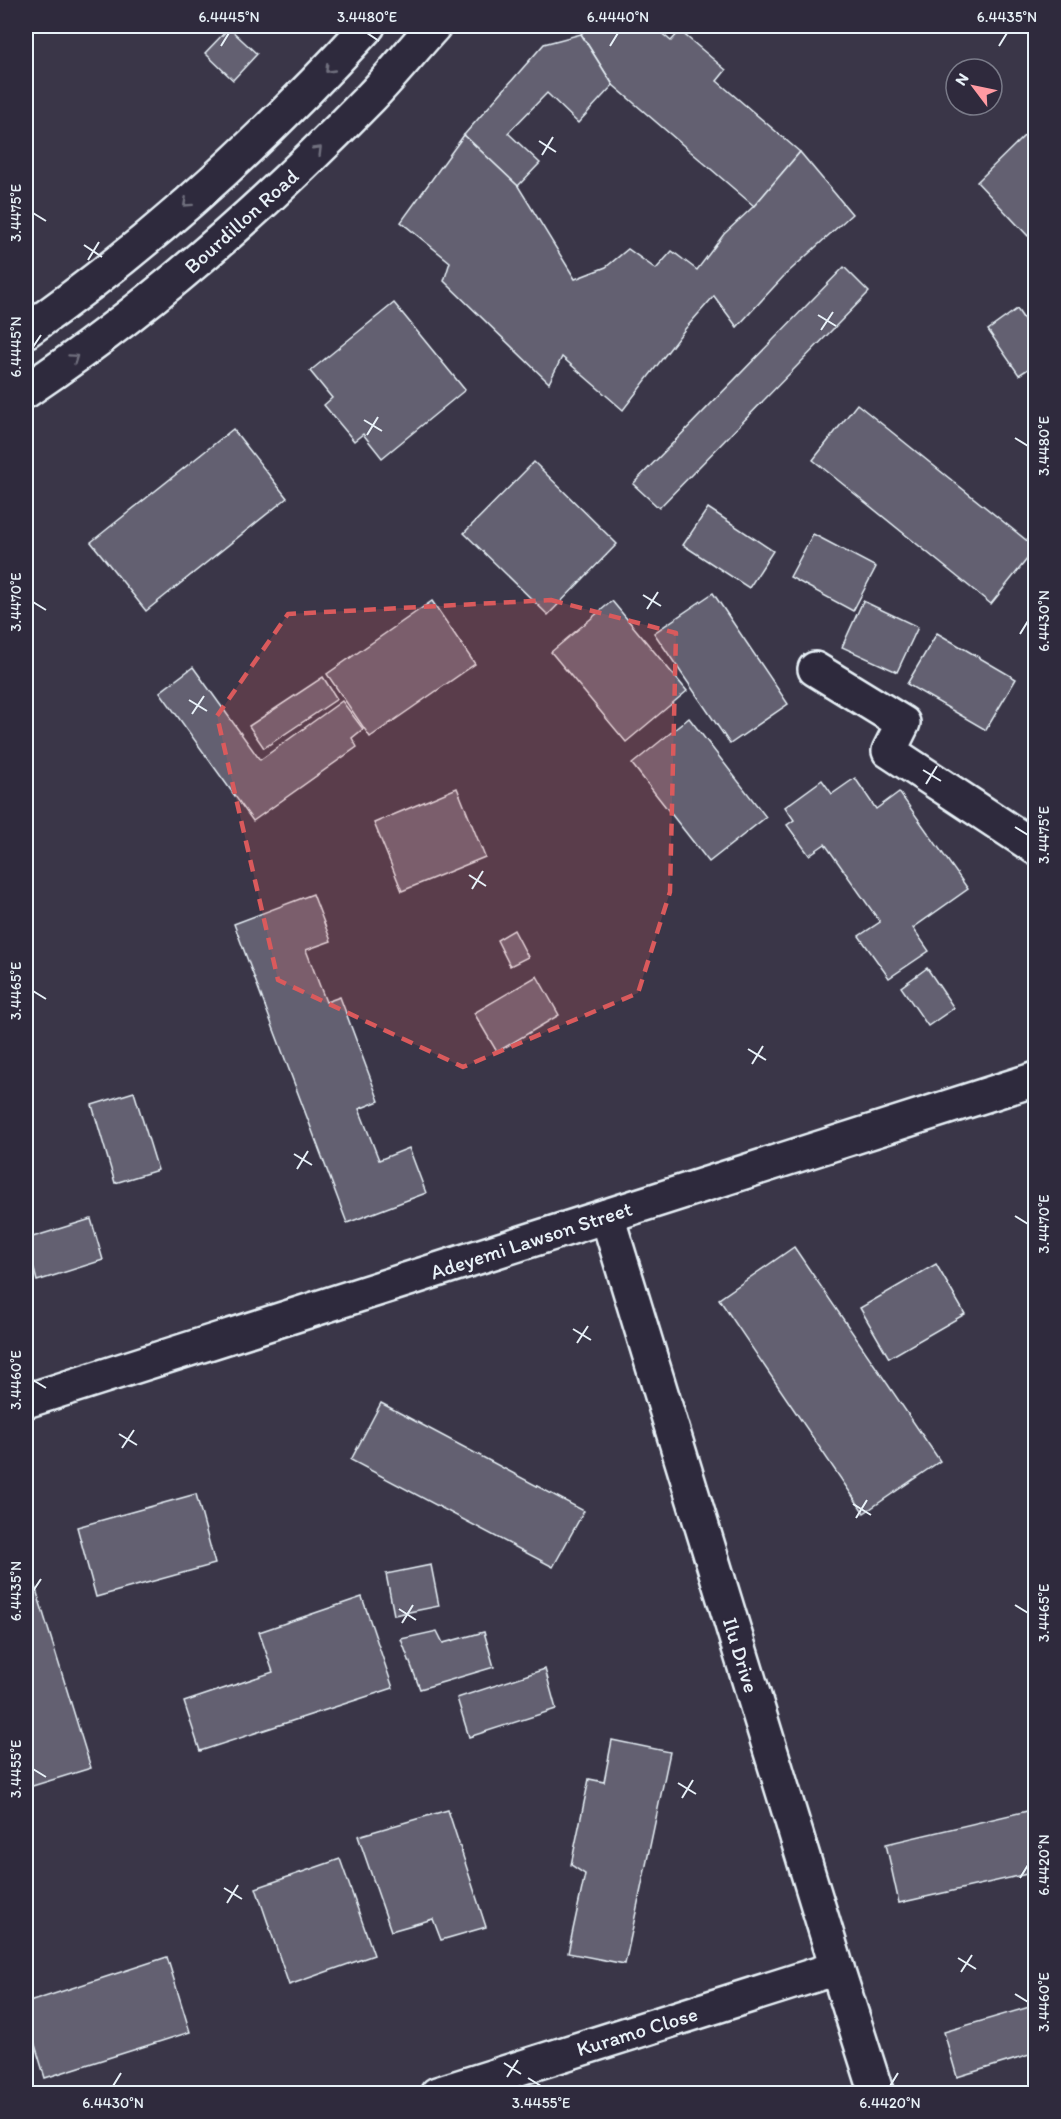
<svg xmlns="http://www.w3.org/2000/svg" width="1061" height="2119" viewBox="0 0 1061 2119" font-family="Itim,sans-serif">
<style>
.building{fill:#636171;stroke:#e8f1f8;stroke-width:1.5}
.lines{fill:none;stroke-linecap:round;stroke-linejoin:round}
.street-casing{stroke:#e8f1f8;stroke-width:38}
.primary-casing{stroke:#e8f1f8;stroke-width:38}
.street{stroke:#2f2a3d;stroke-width:33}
.primary{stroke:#2f2a3d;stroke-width:33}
.oneway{stroke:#70707e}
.marked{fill:#da5a5c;fill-opacity:0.2;stroke:#da5a5c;stroke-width:4.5;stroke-dasharray:12 8;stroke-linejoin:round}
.ticks{fill:none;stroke:#e8f1f8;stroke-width:2}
.labels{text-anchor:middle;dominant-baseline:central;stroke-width:4.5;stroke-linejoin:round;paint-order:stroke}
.street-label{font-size:21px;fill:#e8f1f8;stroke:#2f2a3d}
.neatline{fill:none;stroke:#e8f1f8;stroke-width:2}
.ticks-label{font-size:15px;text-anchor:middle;fill:#e8f1f8}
</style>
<rect width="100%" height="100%" fill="#3a3648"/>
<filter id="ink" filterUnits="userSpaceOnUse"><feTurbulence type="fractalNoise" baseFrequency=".0167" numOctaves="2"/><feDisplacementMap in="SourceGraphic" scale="12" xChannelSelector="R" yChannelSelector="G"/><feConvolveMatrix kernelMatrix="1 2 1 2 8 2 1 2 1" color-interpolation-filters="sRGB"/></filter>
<g filter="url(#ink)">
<g class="building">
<path d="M588,26H653L671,41L680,31L726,70L717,81L800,152L754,206L613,85L581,34Z"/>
<path d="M229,28L257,54L233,80L205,53Z"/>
<path d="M581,34L613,85L578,123L547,93L508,133L540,163L518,186L464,135L544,44Z"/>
<path d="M464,135L518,186L575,279L606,267L628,249L656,269L672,251L697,270L724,234L754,206L800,152L852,214L784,276L737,327L714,296L685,329L623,410L562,357L549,383L444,281L450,262L401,222Z"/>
<path d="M1025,135L1036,146V229L1028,236L977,182Z"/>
<path d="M1036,249V261L1029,254Z"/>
<path d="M844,267L869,292L659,508L633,484Z"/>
<path d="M394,303L465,390L382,458L363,434L354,441L324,405L332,398L310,371Z"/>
<path d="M1017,309L1036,337V364L1019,375L988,330Z"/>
<path d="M857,404L1036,548L991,604L813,460Z"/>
<path d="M233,429L287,498L146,611L91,542Z"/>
<path d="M534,462L617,544L548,615L464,533Z"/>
<path d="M708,508L773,551L749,588L683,545Z"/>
<path d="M813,534L876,567L853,611L790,577Z"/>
<path d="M713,593L788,704L730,744L654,633Z"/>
<path d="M432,601L475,664L370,737L327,674Z"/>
<path d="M612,601L687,691L626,742L551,652Z"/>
<path d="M863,601L918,627L897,672L842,647Z"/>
<path d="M937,633L1016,679L986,730L907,684Z"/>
<path d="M193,667L260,760L342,701L363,729L352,738L357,747L253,821L160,692Z"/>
<path d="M323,677L337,699L264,748L249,726Z"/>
<path d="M689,718L766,817L709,862L632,764Z"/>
<path d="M855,778L876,809L899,792L968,889L913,928L929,951L889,978L859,936L880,922L825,844L809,855L787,825L794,820L785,807L822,780L832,794Z"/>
<path d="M457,788L485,857L402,891L374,823Z"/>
<path d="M313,894L331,941L306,950L326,1002L340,997L379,1101L359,1109L379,1160L409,1148L426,1193L347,1223L234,924Z"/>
<path d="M514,930L528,957L510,966L497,940Z"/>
<path d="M927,968L954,1008L928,1026L901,987Z"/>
<path d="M537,976L559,1015L497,1052L474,1013Z"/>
<path d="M134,1092L158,1170L115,1183L92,1105Z"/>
<path d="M91,1219L103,1260L37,1281L26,1239Z"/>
<path d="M794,1247L940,1461L864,1513L719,1299Z"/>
<path d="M936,1264L965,1314L889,1358L860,1308Z"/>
<path d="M381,1403L584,1511L553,1567L351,1460Z"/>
<path d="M196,1494L215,1564L96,1597L77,1527Z"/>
<path d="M26,1557L91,1768L26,1788Z"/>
<path d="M431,1565L439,1606L394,1615L386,1574Z"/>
<path d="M362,1597L393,1688L200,1751L184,1702L273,1672L259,1632Z"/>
<path d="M437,1631L443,1643L484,1632L494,1667L420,1689L401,1639Z"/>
<path d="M545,1669L556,1709L469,1737L457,1698Z"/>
<path d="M612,1740L670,1752L625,1964L568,1953L585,1874L571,1865L589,1779L604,1782Z"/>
<path d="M1036,1809V1872L899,1903L886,1844Z"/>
<path d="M448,1810L486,1927L441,1940L433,1919L391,1931L358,1836Z"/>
<path d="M340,1859L374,1955L289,1985L256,1888Z"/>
<path d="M167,1957L190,2032L45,2078L26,2015V2003Z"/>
<path d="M1036,2005V2053L957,2077L944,2032Z"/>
</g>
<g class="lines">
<defs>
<g id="street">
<path d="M815,669L903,723L889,751L1036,848"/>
<path d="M607,1216L837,1968L877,2094"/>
<path d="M26,1401L1036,1079"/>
<path d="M437,2094L837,1968"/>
</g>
<g id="primary">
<path d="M26,331C151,243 265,139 368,26"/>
<path d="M26,391C151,307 265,206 371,97C393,74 413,49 434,26"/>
</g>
</defs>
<use href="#street" class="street-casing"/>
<use href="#primary" class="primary-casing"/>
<use href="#street" class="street"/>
<use href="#primary" class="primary"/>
</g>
<defs><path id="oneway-chevron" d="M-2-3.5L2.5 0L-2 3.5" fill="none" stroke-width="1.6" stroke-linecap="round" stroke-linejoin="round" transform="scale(1.5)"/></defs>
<g class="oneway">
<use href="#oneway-chevron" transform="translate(329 69) rotate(134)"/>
<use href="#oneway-chevron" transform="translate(318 150) rotate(-45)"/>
<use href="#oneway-chevron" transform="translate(187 203) rotate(138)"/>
<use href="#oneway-chevron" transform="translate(74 358) rotate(-35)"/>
</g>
</g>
<path class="marked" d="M551,600L676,633L670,892L638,993L463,1067L278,980L217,716L288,614Z"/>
<path class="ticks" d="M367,33L379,41M221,46L229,33M610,46L618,33M999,46L1007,33M539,141L556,152M542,155L553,137M33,213L46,221M84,245L102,257M88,260L99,242M818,315L836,326M821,330L833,312M33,347L41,335M364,420L382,431M367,435L378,417M1015,438L1028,446M643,595L661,606M33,602L46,610M647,609L658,592M1020,634L1028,621M189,700L207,711M192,714L204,696M923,770L941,781M926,784L937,766M1015,827L1028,835M469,875L486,886M472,889L483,871M33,991L46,999M748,1049L766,1060M752,1064L763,1046M294,1154L312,1165M297,1169L308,1151M1015,1216L1028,1224M573,1329L591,1340M577,1343L588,1326M33,1380L46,1388M119,1434L137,1445M122,1448L134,1430M853,1504L871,1515M856,1518L867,1500M33,1591L41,1579M1015,1605L1028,1613M399,1609L416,1620M402,1623L413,1605M33,1769L46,1777M678,1783L696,1794M682,1798L693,1780M1020,1878L1028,1865M224,1888L242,1899M227,1903L238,1885M958,1958L976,1969M961,1972L972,1955M1015,1994L1028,2002M504,2063L521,2074M507,2077L518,2060M528,2078L541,2086M113,2086L121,2073M890,2086L898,2073"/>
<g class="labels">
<g class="street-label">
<text transform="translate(241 221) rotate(-42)">Bourdillon Road</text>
<text transform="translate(531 1240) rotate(-18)">Adeyemi Lawson Street</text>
<text transform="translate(741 1655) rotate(73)">Ilu Drive</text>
<text transform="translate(637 2031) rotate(-17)">Kuramo Close</text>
</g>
</g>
<rect width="1061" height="2119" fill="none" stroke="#2f2a3d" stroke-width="66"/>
<g transform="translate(974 87) rotate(302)"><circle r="28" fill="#2f2a3d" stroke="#797a88" stroke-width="1.5"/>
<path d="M0-4.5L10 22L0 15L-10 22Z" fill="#ff9aa2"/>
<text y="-9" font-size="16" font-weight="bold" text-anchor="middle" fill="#e8f1f8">N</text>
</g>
<rect x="33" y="33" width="995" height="2053" class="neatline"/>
<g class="ticks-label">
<text x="229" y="22">6.4445°N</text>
<text x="367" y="22">3.4480°E</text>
<text x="618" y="22">6.4440°N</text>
<text x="1007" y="22">6.4435°N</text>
<text transform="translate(16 213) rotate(-90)" y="5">3.4475°E</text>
<text transform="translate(16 347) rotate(-90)" y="5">6.4445°N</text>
<text transform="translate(1044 446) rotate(-90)" y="5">3.4480°E</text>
<text transform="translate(16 602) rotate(-90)" y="5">3.4470°E</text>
<text transform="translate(1044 621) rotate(-90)" y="5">6.4430°N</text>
<text transform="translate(1044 835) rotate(-90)" y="5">3.4475°E</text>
<text transform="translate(16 991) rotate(-90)" y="5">3.4465°E</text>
<text transform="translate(1044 1224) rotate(-90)" y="5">3.4470°E</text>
<text transform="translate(16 1380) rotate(-90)" y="5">3.4460°E</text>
<text transform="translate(16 1591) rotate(-90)" y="5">6.4435°N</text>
<text transform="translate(1044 1613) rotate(-90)" y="5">3.4465°E</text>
<text transform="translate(16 1769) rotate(-90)" y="5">3.4455°E</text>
<text transform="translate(1044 1865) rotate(-90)" y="5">6.4420°N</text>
<text transform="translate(1044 2002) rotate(-90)" y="5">3.4460°E</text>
<text x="113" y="2108">6.4430°N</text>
<text x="541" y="2108">3.4455°E</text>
<text x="890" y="2108">6.4420°N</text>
</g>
</svg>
